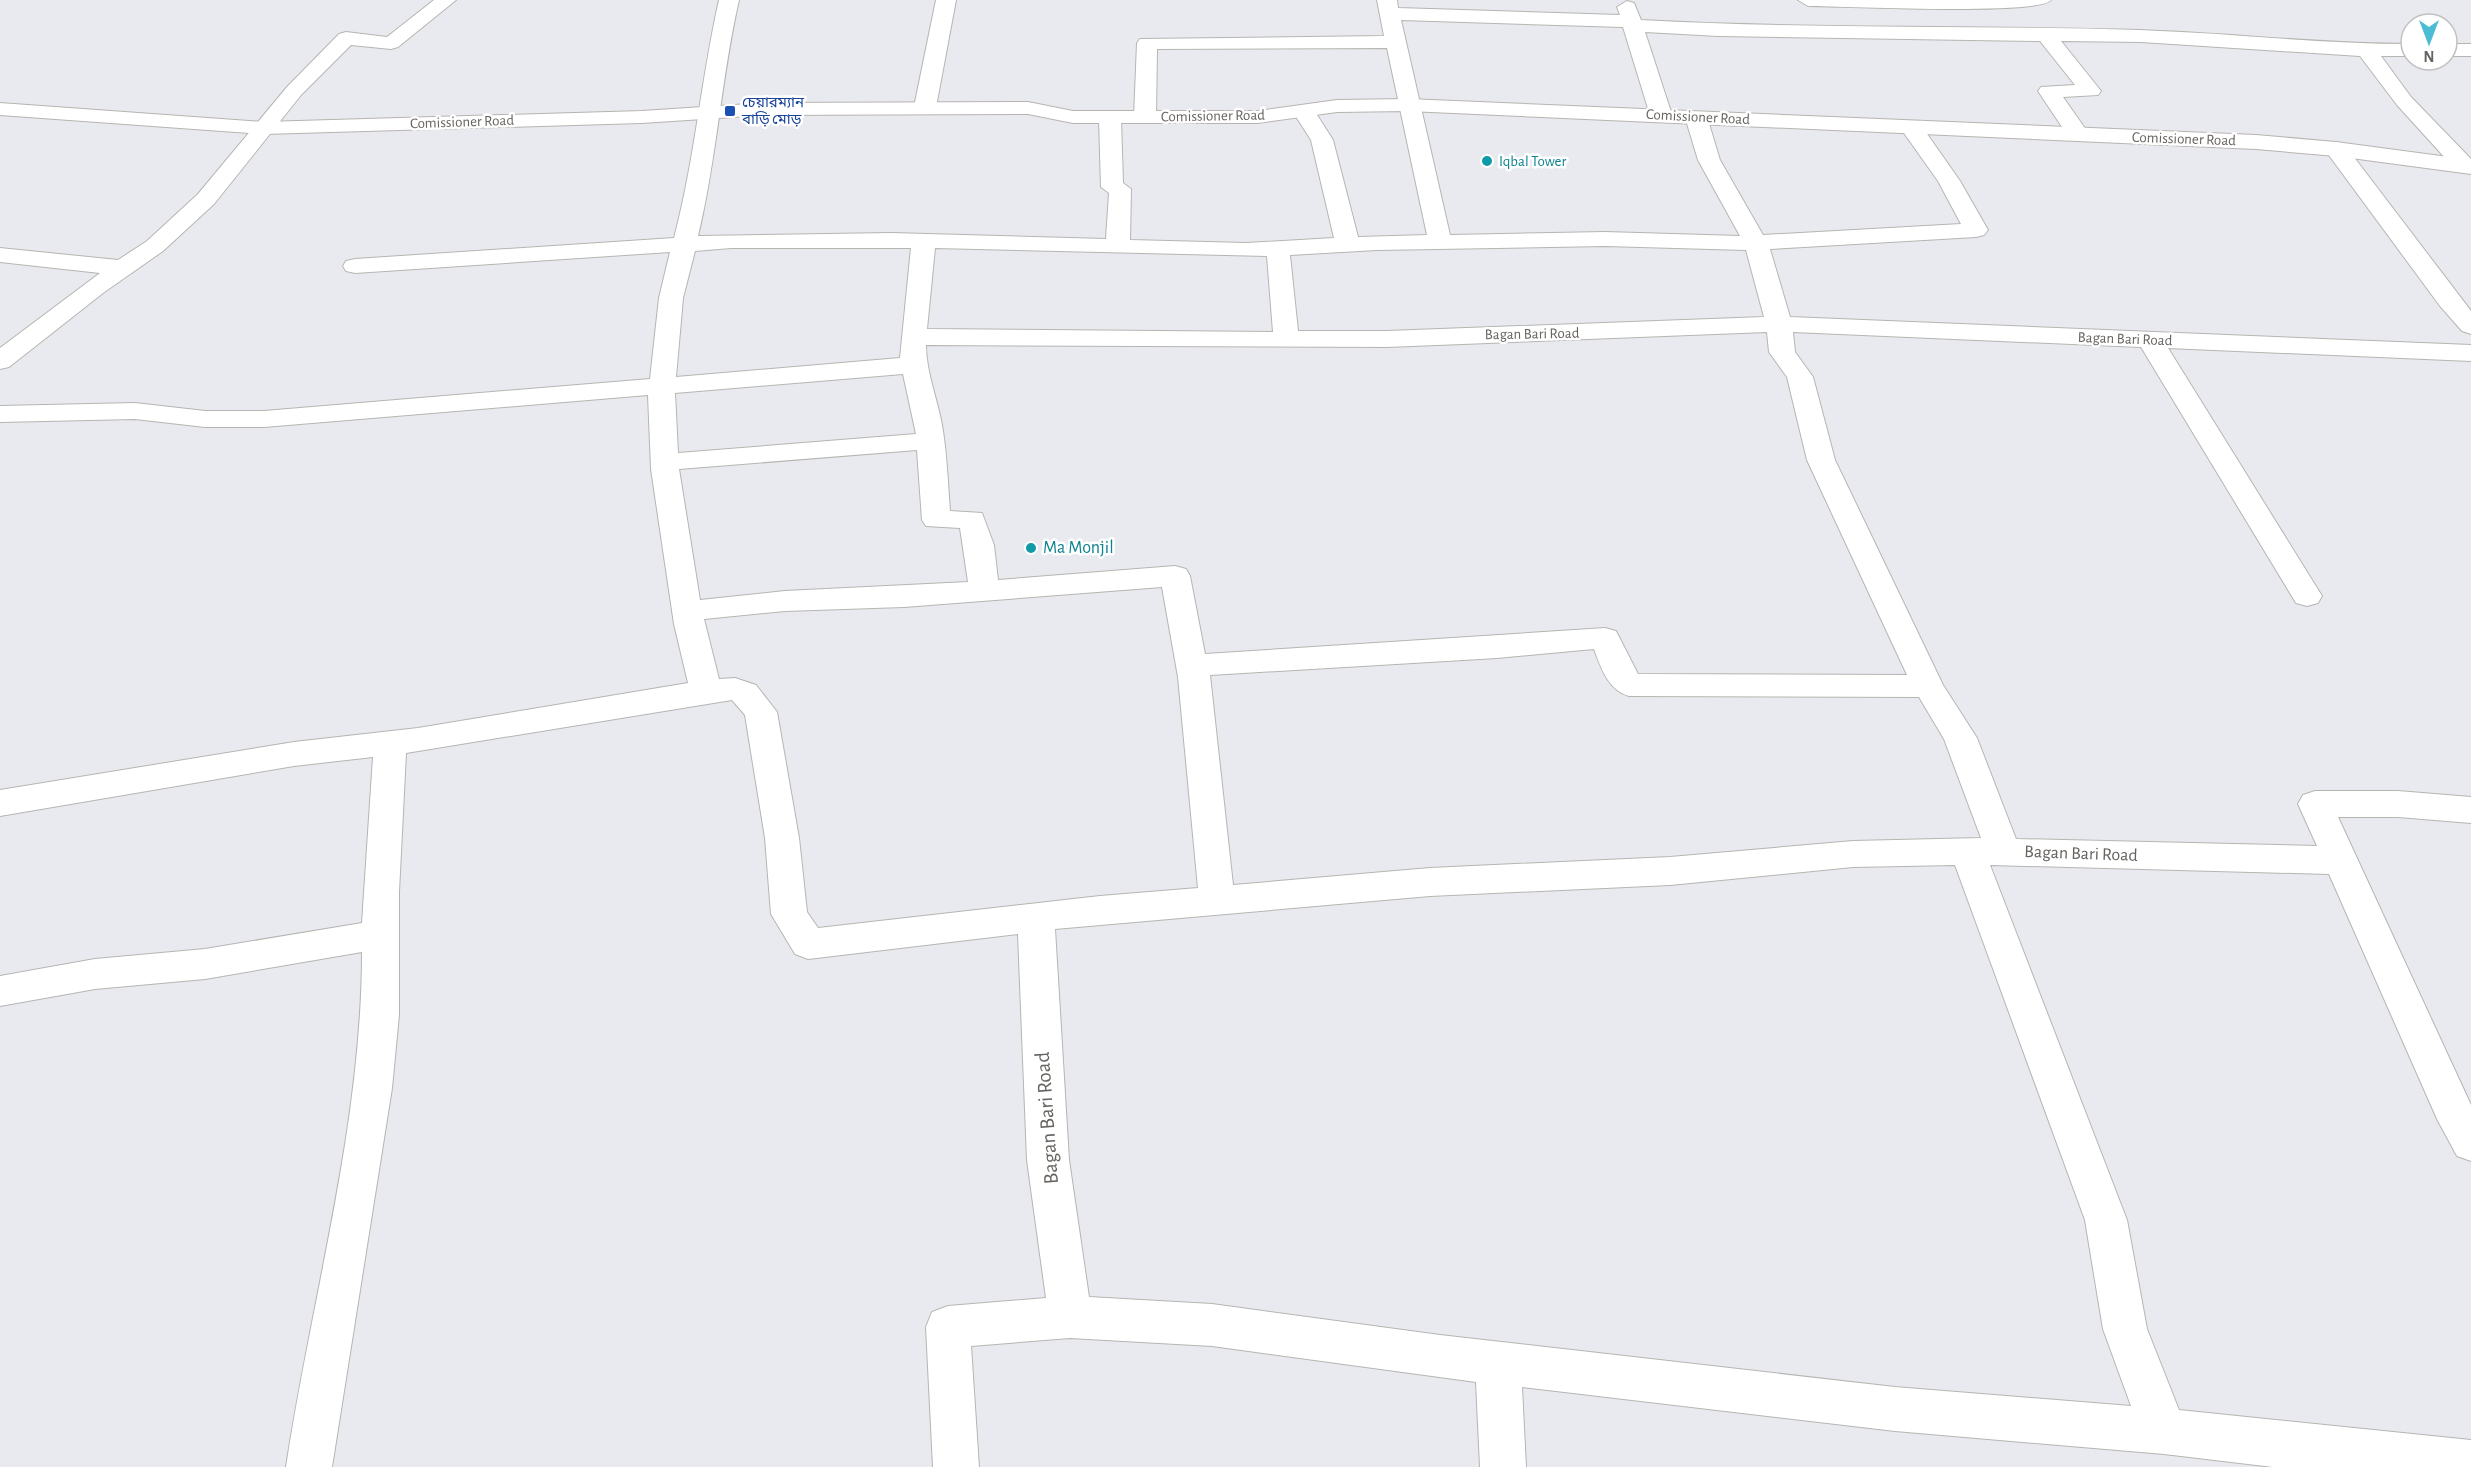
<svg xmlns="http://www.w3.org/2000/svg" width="2471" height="1467" viewBox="0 0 2471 1467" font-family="'Alegreya Sans','Noto Sans Bengali',sans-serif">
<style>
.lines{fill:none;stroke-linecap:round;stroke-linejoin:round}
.street-casing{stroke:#b6b5b1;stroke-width:2}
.secondary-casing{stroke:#b7b4b0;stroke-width:2}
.street{fill:#fff;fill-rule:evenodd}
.secondary{fill:#fff;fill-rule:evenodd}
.transit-dot{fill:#1a4fb4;stroke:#fff;stroke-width:2}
.culture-dot{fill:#0f9aa8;stroke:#fff;stroke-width:2}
.labels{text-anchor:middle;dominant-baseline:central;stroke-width:5;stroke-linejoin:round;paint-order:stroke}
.far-transit-label{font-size:15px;fill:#164399;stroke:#fff;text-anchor:start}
.far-street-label{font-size:15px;fill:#676460;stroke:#fff}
.far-culture-label{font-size:15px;fill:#0d838f;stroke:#fff;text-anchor:start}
.culture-label{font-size:18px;fill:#0d838f;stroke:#fff;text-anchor:start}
.street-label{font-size:18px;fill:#676460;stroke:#fff}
.near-street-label{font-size:21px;fill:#676460;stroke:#fff}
</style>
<rect width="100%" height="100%" fill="#e9eaf0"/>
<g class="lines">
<defs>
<g id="street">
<path d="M434,0H456L398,47L391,49L351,45L301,95L214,204L163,251L103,293L9,367L0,369V348L100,273L0,262V248L118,260L147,241L198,194L287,87L339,34L346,32L387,37Z"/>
<path d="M719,0H739C721,78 717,158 698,236L891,233L1106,239L1109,193L1101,187L1099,119L1102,114H1118L1121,119L1123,183L1131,189L1130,240L1246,243L1334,238L1311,140L1293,112L1296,107H1312L1333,140L1358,237L1427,235L1387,48L1157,49L1156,117L1153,122H1137L1134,117L1137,43L1140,39L1384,36L1377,0H1397L1398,8L1620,15L1617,7L1627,1L1634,3L1641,20C1807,29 1973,25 2139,30C2230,33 2320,44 2411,44V56H2381L2411,97L2471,159V171H2457L2397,105L2360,56L2141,42L2061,41L2101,91L2098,95L2063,97L2089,134L2086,139H2070L2038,91L2041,87L2075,85L2040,41L1718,36L1645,32L1672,115L1669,120H1653L1650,115L1623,27L1401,20L1450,235L1605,232L1740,236L1698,160L1685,117L1688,112H1704L1707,117L1720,160L1763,235L1961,224L1938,181L1899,126L1902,121H1918L1960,181L1988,230L1984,235L1976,237L1770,249L1790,317L2471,345V361L2168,348L2322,596L2318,603L2307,606L2296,603L2141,347L1793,332L1795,352L1813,377L1835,460L1943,685L1977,738L2016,839L2317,846L2298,804L2303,795L2315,791H2398L2471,797V823L2398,817H2338L2471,1105V1161L2457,1156L2437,1119L2329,874L1990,865L2127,1220L2147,1329L2179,1410L2471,1440V1467H2273L2164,1454L1895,1431L1522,1387L1526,1467H1480L1476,1382L1212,1346L1070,1338L971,1346L979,1467H933L926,1327L932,1312L948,1306L1046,1298L1027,1160L1018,934L808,959L795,954L771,914L765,838L745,715L732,700L406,753L399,892V1015L392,1088L332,1467H286C312,1296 362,1125 362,952L205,979L95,989L0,1006V976L95,959L205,949L362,923L373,757L294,766L0,816V790L294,742L418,728L688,683L674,624L651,469L648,395L264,427H205L135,419L0,422V406L135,403L205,411H264L650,379L659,298L670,252L355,273L346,271L343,266L346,261L355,259L674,238C695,159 701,79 719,0ZM1605,246L1746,250L1764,317L1387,331H1298L1290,255L1377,250ZM731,248H911L900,358L676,377L683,298L695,251ZM935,248L1267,256L1273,332L927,329ZM1767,332L1769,352L1787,377L1807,460L1907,675L1638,674L1616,631L1605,628L1205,654L1190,576L1186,569L1175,566L998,580L994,545L982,513L950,511C948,484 947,457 943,431C939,402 926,374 926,345L1387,347ZM903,374L916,434L678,453L675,393ZM917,450L922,520L926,526L960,528L968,582L785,591L700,600L679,469ZM1162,587L1178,677L1198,888L1100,896L818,928L807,912L799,838L777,712L756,685L735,678L719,679L704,619L785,611L904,607ZM1594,649C1601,668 1608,690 1629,696L1919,697L1944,739L1981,838L1853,841L1670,857L1430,868L1233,885L1210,675L1497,658ZM1955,865L2085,1220L2103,1329L2131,1406L1895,1387L1440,1335L1212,1304L1089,1297L1069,1160L1055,929L1430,896L1670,885L1853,867Z"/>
<path d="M936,0H956L936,107L932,111H918L914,107Z"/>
<path d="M1798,0H2051C2039,16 1839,6 1808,6Z"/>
<rect x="2447" y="44" width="24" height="12"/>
<path d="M2336,142L2344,144L2471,311V334L2462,331L2440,306L2328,154L2325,149L2328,144Z"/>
</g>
<path id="secondary" d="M1408,99L2256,135L2336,142L2471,160V174L2336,156L2256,149L1408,111L1337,112L1258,123H1073L1028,114L764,115L642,123L264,134L0,115V103L264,122L642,111L764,103L1028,102L1073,111H1258L1337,100Z"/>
</defs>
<use href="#street" class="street-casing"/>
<use href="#secondary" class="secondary-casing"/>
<use href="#street" class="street"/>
<use href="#secondary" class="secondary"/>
</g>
<rect class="transit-dot" x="724" y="105" width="12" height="12" rx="3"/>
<g class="culture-dot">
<circle cx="1487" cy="161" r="6"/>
<circle cx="1031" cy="548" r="6"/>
</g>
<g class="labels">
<g class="far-transit-label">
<text x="742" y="102">চেয়ারম্যান<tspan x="742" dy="17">বাড়ি মোড়</tspan></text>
</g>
<g class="far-street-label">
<text transform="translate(1213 116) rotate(-1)">Comissioner Road</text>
<text transform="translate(1698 117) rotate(3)">Comissioner Road</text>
<text transform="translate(462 122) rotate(-2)">Comissioner Road</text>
<text transform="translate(2184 139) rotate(2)">Comissioner Road</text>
<text transform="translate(1532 334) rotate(-1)">Bagan Bari Road</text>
<text transform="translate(2125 339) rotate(2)">Bagan Bari Road</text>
</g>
<g class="far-culture-label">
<text x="1499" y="161">Iqbal Tower</text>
</g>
<g class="culture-label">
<text x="1043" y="548">Ma Monjil</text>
</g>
<g class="street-label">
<text transform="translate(2081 854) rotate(2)">Bagan Bari Road</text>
</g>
<g class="near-street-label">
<text transform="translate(1047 1118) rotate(-94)">Bagan Bari Road</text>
</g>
</g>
<g transform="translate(2429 42) rotate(180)"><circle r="28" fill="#ffffff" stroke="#c2c1bf" stroke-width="1.5"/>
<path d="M0-4.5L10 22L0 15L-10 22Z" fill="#4bbcd3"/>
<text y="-9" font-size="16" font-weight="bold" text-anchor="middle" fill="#676460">N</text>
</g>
</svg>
